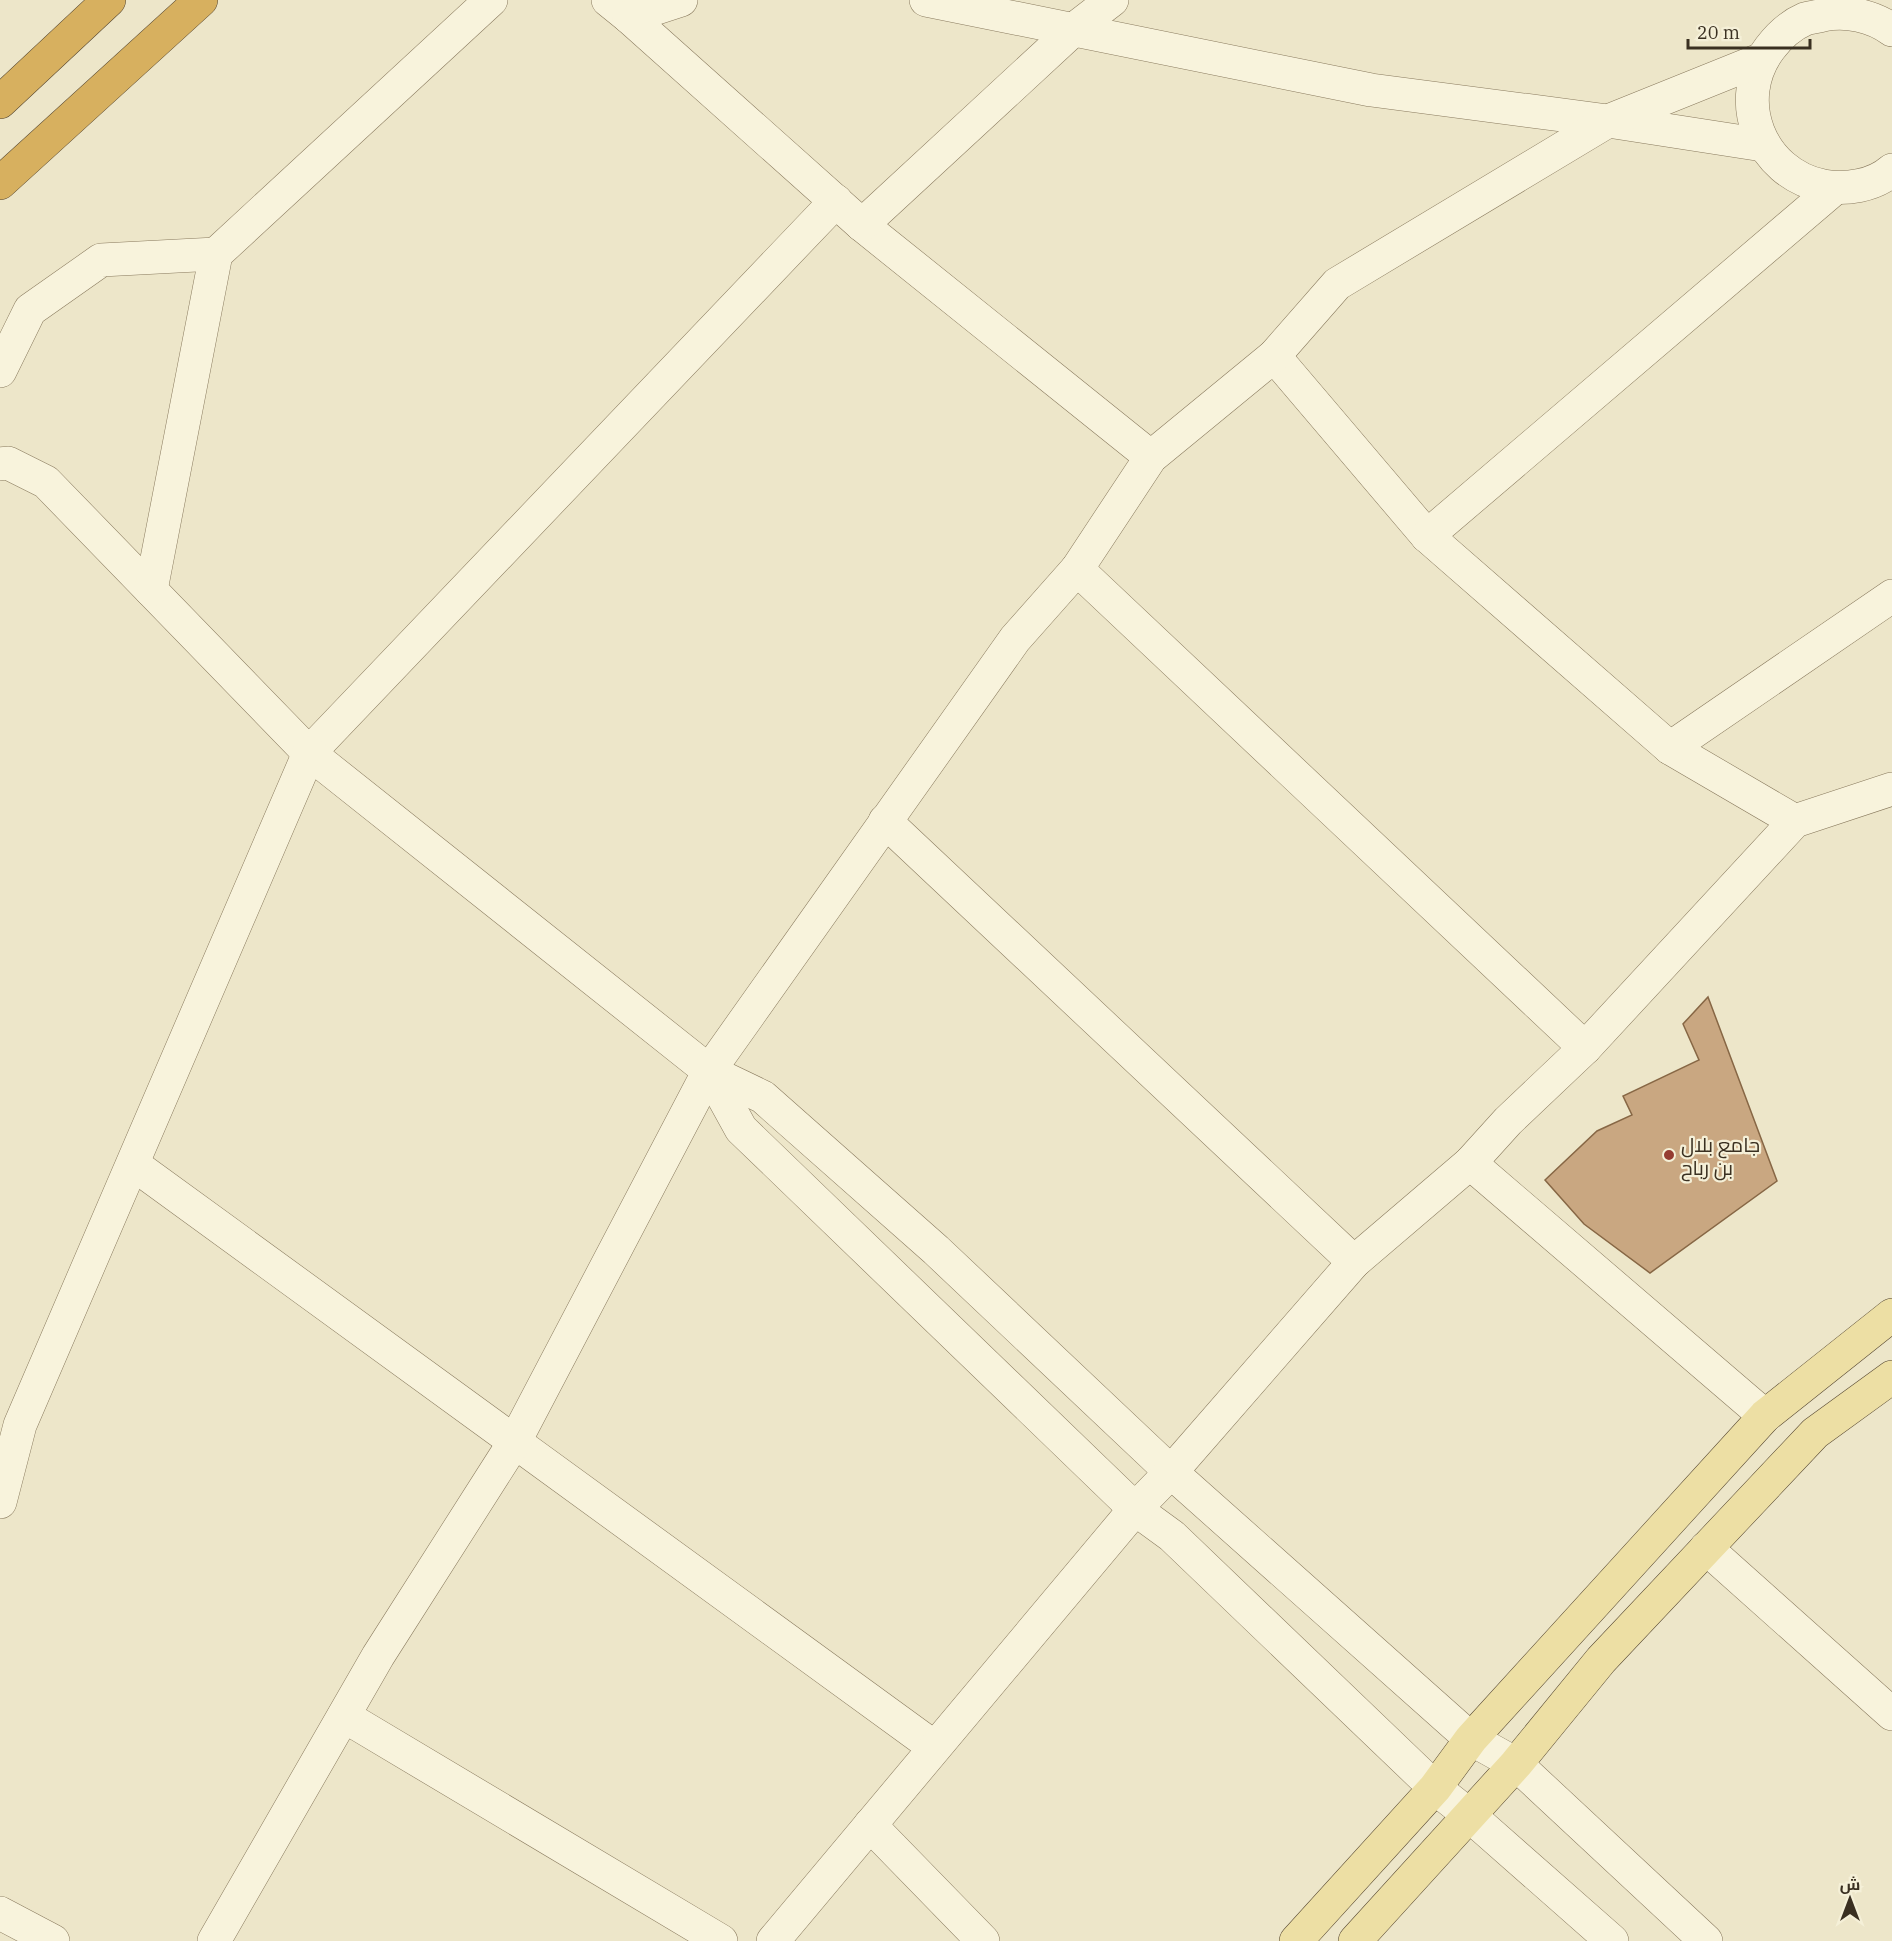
<svg xmlns="http://www.w3.org/2000/svg" width="1892" height="1941" viewBox="0 0 1892 1941" font-family="'IBM Plex Serif',Cairo,serif">
<style>
.building{fill:#c9a781;stroke:#876745;stroke-width:1.5}
.lines{fill:none;stroke-linecap:round;stroke-linejoin:round}
.minor-casing{stroke:#897a5e;stroke-width:34}
.major-casing{stroke:#574832;stroke-width:34}
.highway-casing{stroke:#574832;stroke-width:34}
.minor{stroke:#f8f3dc;stroke-width:33}
.major{stroke:#eddfa4;stroke-width:33}
.highway{stroke:#d7b05f;stroke-width:33}
.poi-dot{fill:#953c31;stroke:#f5f0d8;stroke-width:2}
.labels{text-anchor:middle;dominant-baseline:central;stroke-width:4.5;stroke-linejoin:round;paint-order:stroke}
.poi-label{font-size:20px;fill:#3a3021;stroke:#f5f0d8;text-anchor:start}
</style>
<rect width="100%" height="100%" fill="#ede6c9"/>
<path class="building" d="M1708,997L1777,1181L1650,1273L1584,1224L1545,1180L1597,1131L1632,1115L1623,1096L1699,1060L1683,1024Z"/>
<g class="lines">
<defs>
<g id="minor">
<path d="M608,0L629,17L862,225L1151,457"/>
<path d="M926,0L1371,90L1608,121L1763,145"/>
<path d="M629,17L681,0"/>
<path d="M1892,30C1873,16 1846,10 1823,15C1817,17 1811,17 1805,19C1791,25 1779,36 1770,48C1731,100 1760,173 1823,186C1846,190 1874,186 1892,170"/>
<path d="M862,225L1073,30L1112,0"/>
<path d="M1274,356L1427,536L1670,748L1795,821"/>
<path d="M0,371L30,310L101,260L216,254"/>
<path d="M0,464L8,463L46,482L309,753L836,201"/>
<path d="M1427,536L1835,188"/>
<path d="M1077,569L1585,1048"/>
<path d="M151,590L216,254L491,0"/>
<path d="M1670,748L1892,596"/>
<path d="M885,821L1354,1262"/>
<path d="M709,1071L741,1129L1135,1509L1172,1536L1435,1788L1469,1815L1612,1941"/>
<path d="M1470,1163L1765,1416"/>
<path d="M133,1164L934,1747"/>
<path d="M0,1502L20,1425L309,753L709,1071L763,1097L936,1250L1171,1472L1471,1739L1516,1764L1706,1941"/>
<path d="M1706,1548L1892,1714"/>
<path d="M344,1716L721,1941"/>
<path d="M870,1825L983,1941"/>
<path d="M0,1913L53,1941"/>
<path d="M214,1941L378,1656L515,1441L709,1071L1015,639L1077,569L1151,457L1274,356L1337,284L1608,121L1762,59"/>
<path d="M773,1941L1135,1509L1171,1472L1354,1262L1470,1163L1508,1121L1585,1048L1795,821L1892,789"/>
</g>
<g id="major">
<path d="M1296,1941L1435,1788L1471,1739L1765,1416L1892,1315"/>
<path d="M1355,1941L1516,1764L1601,1660L1815,1433L1892,1377"/>
</g>
<g id="highway">
<path d="M0,102L109,0"/>
<path d="M0,183L201,0"/>
</g>
</defs>
<use href="#minor" class="minor-casing"/>
<use href="#major" class="major-casing"/>
<use href="#highway" class="highway-casing"/>
<use href="#minor" class="minor"/>
<use href="#major" class="major"/>
<use href="#highway" class="highway"/>
</g>
<circle class="poi-dot" cx="1669" cy="1155" r="6"/>
<g class="labels">
<g class="poi-label">
<text x="1681" y="1144">جامع بلال<tspan x="1681" dy="23">بن رباح</tspan></text>
</g>
</g>
<g transform="translate(1850 1899)" stroke="#f5f0d8" stroke-width="4.5" paint-order="stroke">
<path d="M0-4.5L10 22L0 15L-10 22Z" fill="#3a3021"/>
<text y="-9" font-size="16" font-weight="bold" text-anchor="middle" fill="#3a3021">ش</text>
</g>
<path d="M1688 39v9h122v-9" fill="none" stroke="#3a3021" stroke-width="3"/>
<text x="1697" y="39" font-size="18" fill="#3a3021" stroke="#f5f0d8" stroke-width="4.5" paint-order="stroke">20 m</text>
</svg>
